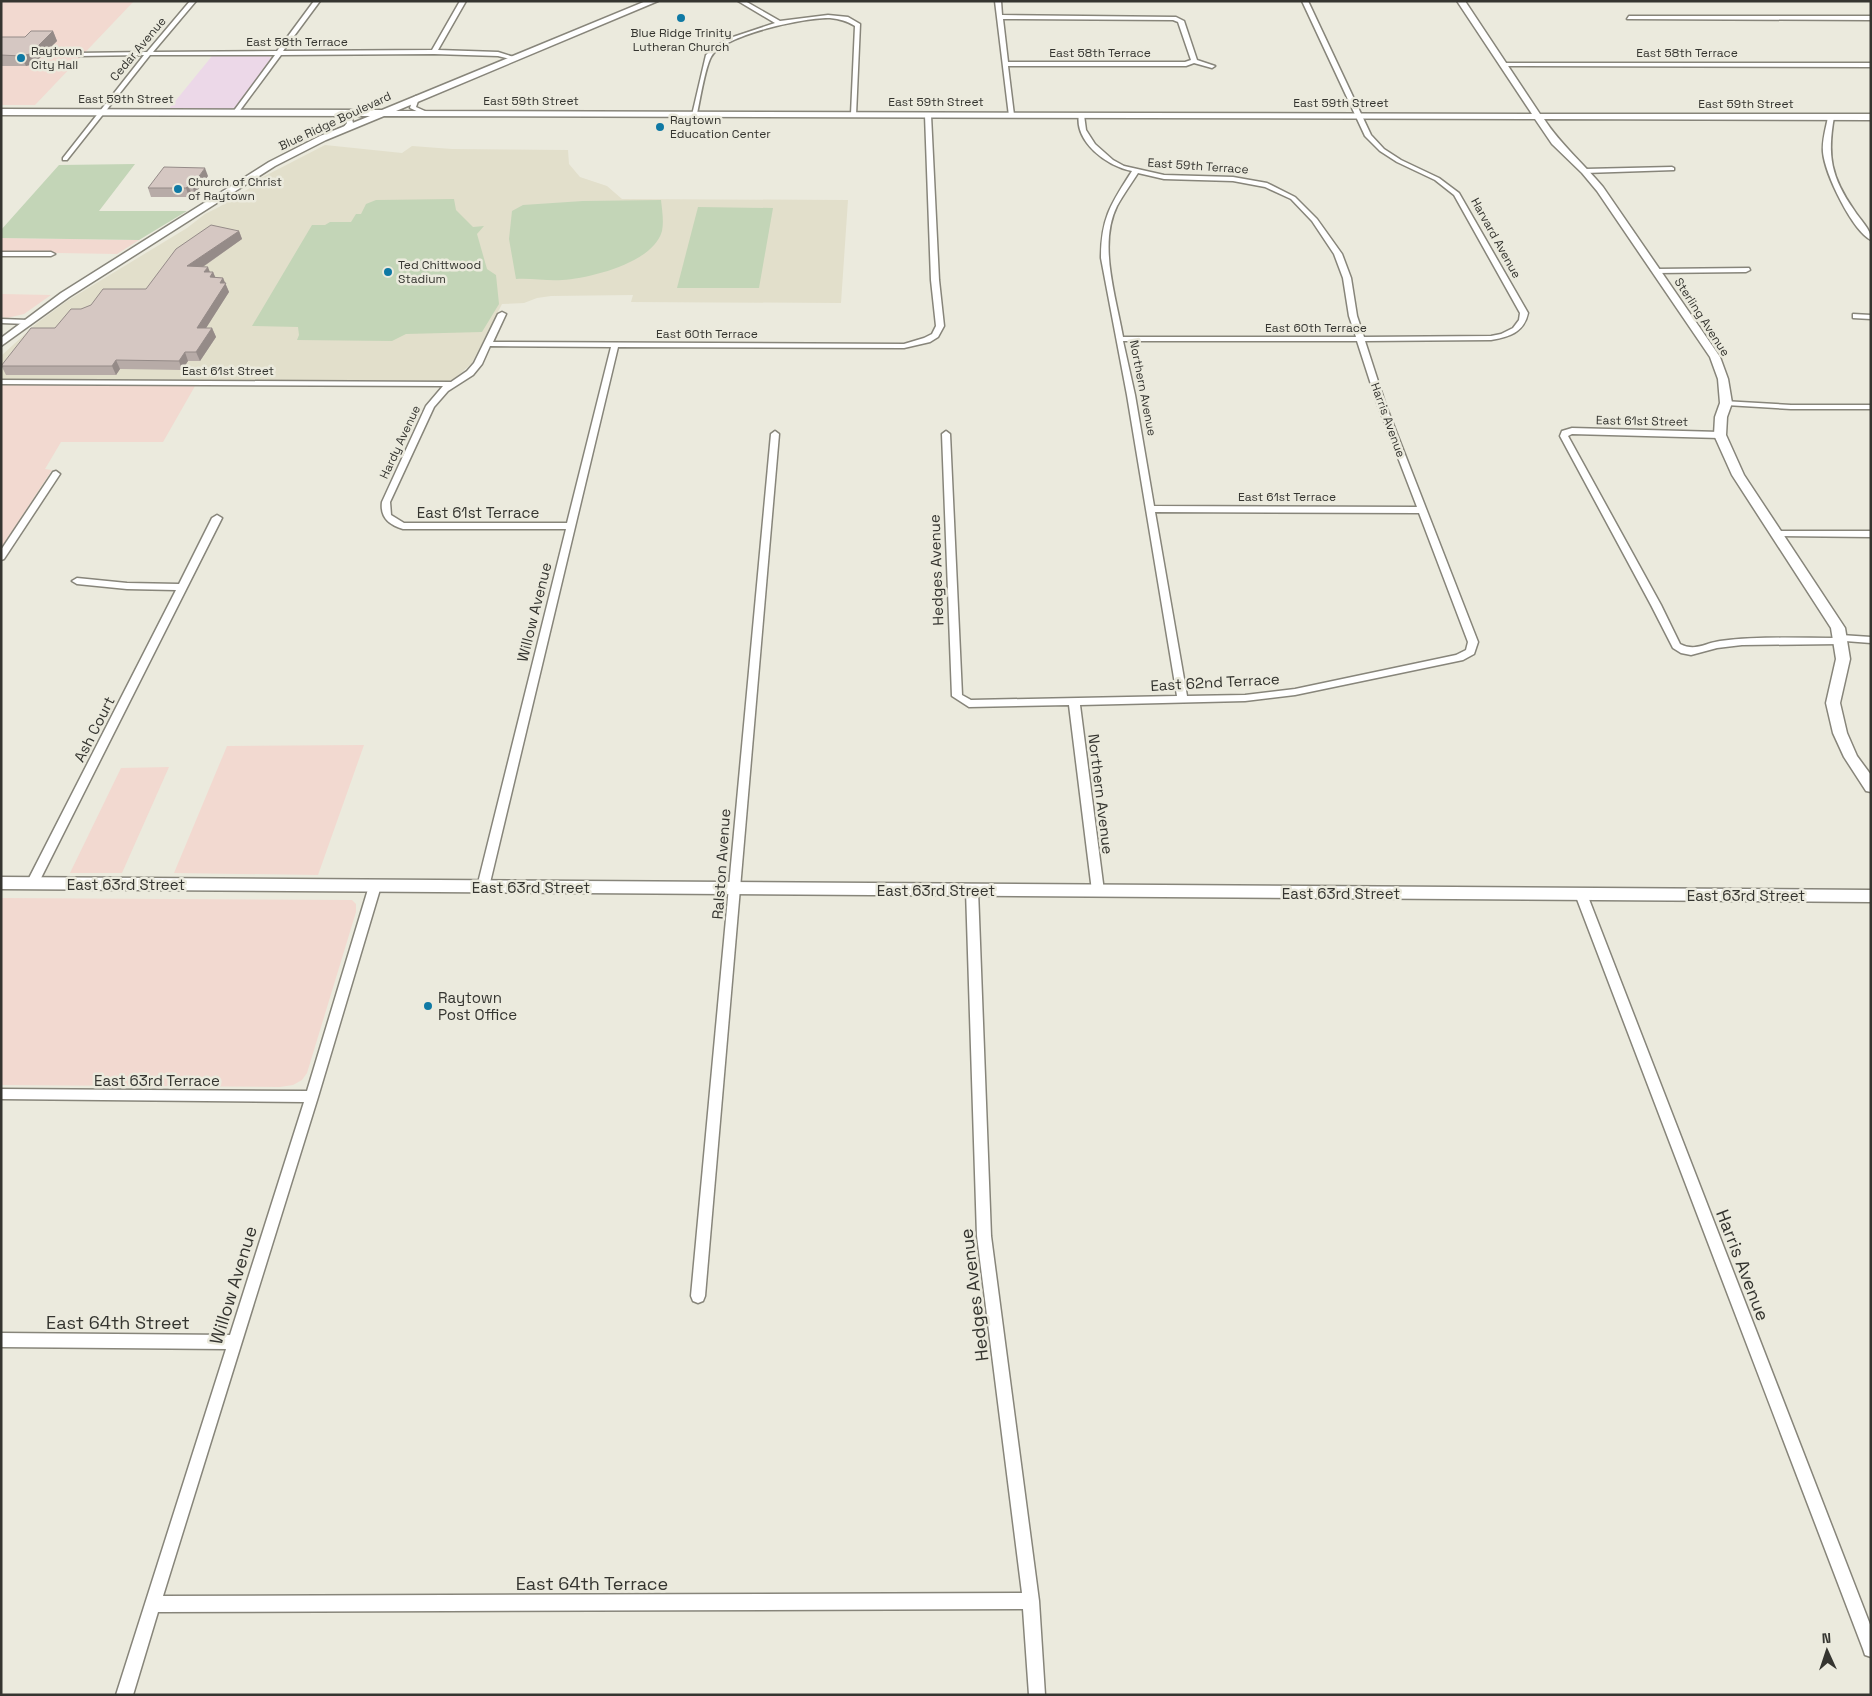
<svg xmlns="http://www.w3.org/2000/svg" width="1872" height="1696" viewBox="0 0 1872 1696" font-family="'Space Grotesk',sans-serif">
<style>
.commercial{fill:#f2d9d0}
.industrial{fill:#ecd8e8}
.built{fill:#e2dfcb}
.green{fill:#c3d5b7}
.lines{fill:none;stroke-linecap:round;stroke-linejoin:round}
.minor-casing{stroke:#87857a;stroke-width:3}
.tertiary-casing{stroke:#87857a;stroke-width:3}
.minor{fill:#fff;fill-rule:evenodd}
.tertiary{fill:#fff;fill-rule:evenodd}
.wall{fill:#b7aba7}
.shaded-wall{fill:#958b88}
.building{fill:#d5c7c2;stroke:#958b88}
.poi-dot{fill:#0f79a4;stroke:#ebeadd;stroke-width:2}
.labels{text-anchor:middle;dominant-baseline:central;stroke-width:5;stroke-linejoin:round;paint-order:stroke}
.far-poi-label{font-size:12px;fill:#353530;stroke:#ebeadd;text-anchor:start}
.far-street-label{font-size:12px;fill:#353530;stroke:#ebeadd}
.street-label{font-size:15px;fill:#353530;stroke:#ebeadd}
.poi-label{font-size:15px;fill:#353530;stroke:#ebeadd;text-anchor:start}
.near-street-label{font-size:18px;fill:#353530;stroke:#ebeadd}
</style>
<rect width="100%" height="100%" fill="#ebeadd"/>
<g class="commercial">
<path d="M1,1H134L35,105H1Z"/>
<path d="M1,238L139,240L117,254L1,252Z"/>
<path d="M1,294L51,295L24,314L7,318L1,317Z"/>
<path d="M1,385L195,386L163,442H61L45,469L52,470L1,548Z"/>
<path d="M364,745L318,875L174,873L227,746Z"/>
<path d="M169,767L122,873H70L121,768Z"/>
<path d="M1,898L352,900L356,904V912L307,1073L302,1080L293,1085L280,1087L1,1085Z"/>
</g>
<path class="industrial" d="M267,55L272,58L239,105L235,108L226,110H168L212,56Z"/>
<path class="built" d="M325,145L402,153L412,146L452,149L568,150L569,164L580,177L607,186L622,199L848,200L841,303L631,302L633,295L551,296L537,298L524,303L502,304L472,363L452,381L1,379V356L37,323L67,301L187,228L205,214L219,207L253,186L261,178Z"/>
<g class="green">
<path d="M135,164L99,211H187L139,240L1,238V230L59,165Z"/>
<path d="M454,199L456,210L473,227L484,226L477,234L487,269L496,275L499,304L482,332L406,334L392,341L297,340L299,335L298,327L252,326L312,225H325L330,222H351L356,214H361L366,204L376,200Z"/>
<path d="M661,200C662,210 664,221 662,231C653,263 591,278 562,280C547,281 531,278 516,279L509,239L512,211L523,205L583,201Z"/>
<path d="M698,207L773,208L759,288H677Z"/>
</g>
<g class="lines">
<defs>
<g id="minor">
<path d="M190,1H196L153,52L277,51L314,1H320L283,51L432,50L460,1H466L438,50L498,52L517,58L514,60L498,56L434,54L281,55L238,113L236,114L233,112L275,55H150L67,160H63V158L144,55L79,56L76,54L77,53L147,52Z"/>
<path d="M738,1H745L780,21L828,15L848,17L860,24L856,115L851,114L855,26C847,21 840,19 830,18C806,17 722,35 711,57C705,68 700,100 697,114L692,115L706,55L716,46L733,37L775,23Z"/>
<path d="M995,1H1001L1002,15L1176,17L1184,21L1197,60L1215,66L1212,68L1194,63L1186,66H1008L1014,115L1009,116ZM1003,19L1173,20L1178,22L1191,60L1185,62H1008Z"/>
<path d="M1302,1H1308L1371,135L1384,149L1401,160L1439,178L1459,193L1528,313C1524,333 1508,337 1491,340L1365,341L1385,403L1478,642L1474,654L1463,660L1295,695L1245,701L1080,705L1104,891L1102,894H1094L1092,891L1069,705L969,707L952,696L942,434L946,431L950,434L962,695L971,700L1177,696L1127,395L1101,258C1101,218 1111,204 1132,171C1107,166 1074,142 1079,114L1084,115L1086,130L1095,144L1113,160L1124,166L1164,175L1233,177L1267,183L1295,197L1317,219L1342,254L1351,278L1357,316L1364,337L1491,336L1501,334L1513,328L1519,320L1520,313L1454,195L1435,180L1397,162L1380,151L1365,136ZM1138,173L1164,179L1233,181L1265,187L1291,199L1312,221L1334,254L1343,278L1349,316L1356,337H1123C1116,297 1098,244 1117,206C1123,195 1131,184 1138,173ZM1123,341H1357L1377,403L1417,507L1154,506L1135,395ZM1155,512L1419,513L1468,642L1466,650L1456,655L1295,689L1245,695L1187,696Z"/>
<path d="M1629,16H1871V20L1627,19Z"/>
<path d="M1503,63H1871V67L1501,66L1500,65Z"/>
<path d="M416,96L419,98L416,107L427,112V114H423L410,108L413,98Z"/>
<path d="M335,111L351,115L353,123L348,129L343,128L347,123V117L333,114V112Z"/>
<path d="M928,113L931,115L939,280L944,326L938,337L930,342L904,348L618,347L489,887L487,890H479L477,887L566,529H403C389,525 380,517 382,502L426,406L443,386L1,384V380L451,382L467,371L474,363L498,314L502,312L506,314L493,342L904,344L924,338L932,334L936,326L931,280L925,115ZM490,346L611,347L567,523H404L391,515L390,502L434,407L448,391L473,375L482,364Z"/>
<path d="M1831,115L1834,117C1827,156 1831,177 1854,210C1860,220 1871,229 1871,240C1852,230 1825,174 1823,152C1822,140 1826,128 1828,117Z"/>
<path d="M1672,167L1674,168V170L1585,173L1582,171L1585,169Z"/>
<path d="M1,252H51L55,254L51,256H1Z"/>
<path d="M1749,268L1750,270L1746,272L1656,273L1652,271L1656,269Z"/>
<path d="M1853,314L1871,315V319L1853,318Z"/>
<path d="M1,319L28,320L32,322L28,324L1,323Z"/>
<path d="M1723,401L1791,405H1871V409H1791L1726,405H1723Z"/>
<path d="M1572,428L1720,432L1724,435L1720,438L1572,434L1568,436L1661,605L1680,644C1695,652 1705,643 1720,641C1759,636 1798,638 1836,638L1841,635L1871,637V643L1845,641L1840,644L1742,645L1717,648L1691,655L1681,653L1673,648L1651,605L1560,436L1562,431Z"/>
<path d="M775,431L779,434L705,1296L703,1301L698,1303L693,1301L691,1296L771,434Z"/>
<path d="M56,471L60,474L4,559L1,560V550L53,472Z"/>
<path d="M217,515L222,518L38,884L36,887H28L26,884L176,590L127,589L77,584L72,581L77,578L127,583L179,584L212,518Z"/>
<path d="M1776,531H1871V537L1773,536L1771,534Z"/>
<path d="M375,882L379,883L381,886L318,1097L163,1596L1022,1593L977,1236L966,890L968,887H976L978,890L991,1236L1039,1601L1045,1695H1029L1023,1609L158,1612L133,1695H116L226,1349L1,1347V1333L230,1335L304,1102L1,1099V1089L307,1091L369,886L371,883Z"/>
<path d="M1581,890L1585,891L1587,894L1871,1627V1657L1865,1655L1863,1649L1575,894L1577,891Z"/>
</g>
<g id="tertiary">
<path d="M646,1H658L396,111L1532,114L1457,1H1465L1540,114H1871V120L1544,119C1561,145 1583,163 1603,187L1720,357L1728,379L1732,403L1727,417L1726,435L1744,475L1845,628L1850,659L1840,703L1847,733L1857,756L1871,775V792L1866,791L1844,757L1833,733L1826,703L1836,659L1831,628L1732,475L1714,435L1715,417L1720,403L1718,379L1710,357L1597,191L1582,173L1552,144L1535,119L384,116L326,140L275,166L69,297L1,346V338L61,293L269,162L320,136L370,116L1,115V109L382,110Z"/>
<path d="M1,877L1871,890V902L1,889Z"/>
</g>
</defs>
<use href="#minor" class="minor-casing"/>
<use href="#tertiary" class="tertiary-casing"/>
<use href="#minor" class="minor"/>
<use href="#tertiary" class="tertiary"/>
</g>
<g class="wall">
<path d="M53,31L57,41L34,64L26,66H1V37H25Z"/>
<path d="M208,176L195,194H192L189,197H151L148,188Z"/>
<path d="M239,231L242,239L203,267L210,272H213L215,277L223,278L229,292L206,328H212L216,337L200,361H188L182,370L120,369L116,375H6L1,365L55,328L81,309L146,289Z"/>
</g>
<g class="shaded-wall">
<path d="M53,31L57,41L34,64L26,66L21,56Z"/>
<path d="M205,168L208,176L195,194L192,186Z"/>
<path d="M188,186L192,194L189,197L186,188Z"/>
<path d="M239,231L242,239L191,275L187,266Z"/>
<path d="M208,267L211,275L204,272Z"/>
<path d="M213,272L217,281L210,277Z"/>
<path d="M223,278L229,292L201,336L197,328L220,283Z"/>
<path d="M212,328L216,337L200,361L196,352Z"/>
<path d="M185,352L188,361L182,370L179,361Z"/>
<path d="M116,360L120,369L116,375L112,366Z"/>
</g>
<g class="building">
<path d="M31,31H53L30,54L21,56L1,55V37H25Z"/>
<path d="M164,167L205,168L192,186H188L186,188H148Z"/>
<path d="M211,225L239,231L187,266L208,267L204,272H213L210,277L223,278L220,283H226L197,328H212L196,352H185L179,361L116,360L112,366H1L31,328H55L71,309H81L91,305L103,289H146L176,249Z"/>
</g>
<g class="poi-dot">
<circle cx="681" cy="18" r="5"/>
<circle cx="21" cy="58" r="5"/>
<circle cx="660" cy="127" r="5"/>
<circle cx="178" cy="189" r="5"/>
<circle cx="388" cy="272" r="5"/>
<circle cx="428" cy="1006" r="5"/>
</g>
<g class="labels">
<g class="far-poi-label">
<text x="681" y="33" text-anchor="middle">Blue Ridge Trinity<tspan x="681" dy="14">Lutheran Church</tspan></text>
<text x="31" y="51">Raytown<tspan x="31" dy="14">City Hall</tspan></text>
<text x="670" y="120">Raytown<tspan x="670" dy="14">Education Center</tspan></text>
<text x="188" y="182">Church of Christ<tspan x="188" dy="14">of Raytown</tspan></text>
<text x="398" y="265">Ted Chittwood<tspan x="398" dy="14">Stadium</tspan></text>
</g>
<g class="far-street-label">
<text x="297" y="42">East 58th Terrace</text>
<text transform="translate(138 49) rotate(-50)">Cedar Avenue</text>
<text x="1100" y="53">East 58th Terrace</text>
<text x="1687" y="53">East 58th Terrace</text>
<text x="126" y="99">East 59th Street</text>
<text x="531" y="101">East 59th Street</text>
<text x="936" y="102">East 59th Street</text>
<text x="1341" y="103">East 59th Street</text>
<text x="1746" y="104">East 59th Street</text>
<text transform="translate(335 121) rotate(-25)">Blue Ridge Boulevard</text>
<text transform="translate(1198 166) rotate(4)">East 59th Terrace</text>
<text transform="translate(1496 238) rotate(61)">Harvard Avenue</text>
<text transform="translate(1702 317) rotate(57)">Sterling Avenue</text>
<text x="1316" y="328">East 60th Terrace</text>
<text x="707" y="334">East 60th Terrace</text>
<text x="228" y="371">East 61st Street</text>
<text transform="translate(1143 388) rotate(79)">Northern Avenue</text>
<text transform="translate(1388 420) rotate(70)">Harris Avenue</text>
<text transform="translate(1642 421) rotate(1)">East 61st Street</text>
<text transform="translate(400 442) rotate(-65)">Hardy Avenue</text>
<text x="1287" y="497">East 61st Terrace</text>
</g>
<g class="street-label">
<text x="478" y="512">East 61st Terrace</text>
<text transform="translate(936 570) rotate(-92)">Hedges Avenue</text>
<text transform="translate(534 612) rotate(-76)">Willow Avenue</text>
<text transform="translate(1215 682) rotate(-3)">East 62nd Terrace</text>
<text transform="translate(94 729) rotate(-63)">Ash Court</text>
<text transform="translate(1101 794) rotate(83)">Northern Avenue</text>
<text transform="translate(721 864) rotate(-86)">Ralston Avenue</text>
<text x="126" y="884">East 63rd Street</text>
<text x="531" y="887">East 63rd Street</text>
<text x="936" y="890">East 63rd Street</text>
<text x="1341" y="893">East 63rd Street</text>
<text x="1746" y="895">East 63rd Street</text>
<text x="157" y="1080">East 63rd Terrace</text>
</g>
<g class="poi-label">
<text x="438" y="997">Raytown<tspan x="438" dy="17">Post Office</tspan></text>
</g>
<g class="near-street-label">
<text transform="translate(1743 1265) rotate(69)">Harris Avenue</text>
<text transform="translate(233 1285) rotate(-73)">Willow Avenue</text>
<text transform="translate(974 1295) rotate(-97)">Hedges Avenue</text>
<text x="118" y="1322">East 64th Street</text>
<text x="592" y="1583">East 64th Terrace</text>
</g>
</g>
<rect width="1872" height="1696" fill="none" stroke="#353530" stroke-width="5"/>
<g transform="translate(1827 1651) rotate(357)" stroke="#ebeadd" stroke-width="4" paint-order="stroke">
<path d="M0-4L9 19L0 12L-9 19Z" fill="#353530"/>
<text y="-8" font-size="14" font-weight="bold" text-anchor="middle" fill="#353530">N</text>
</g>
</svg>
